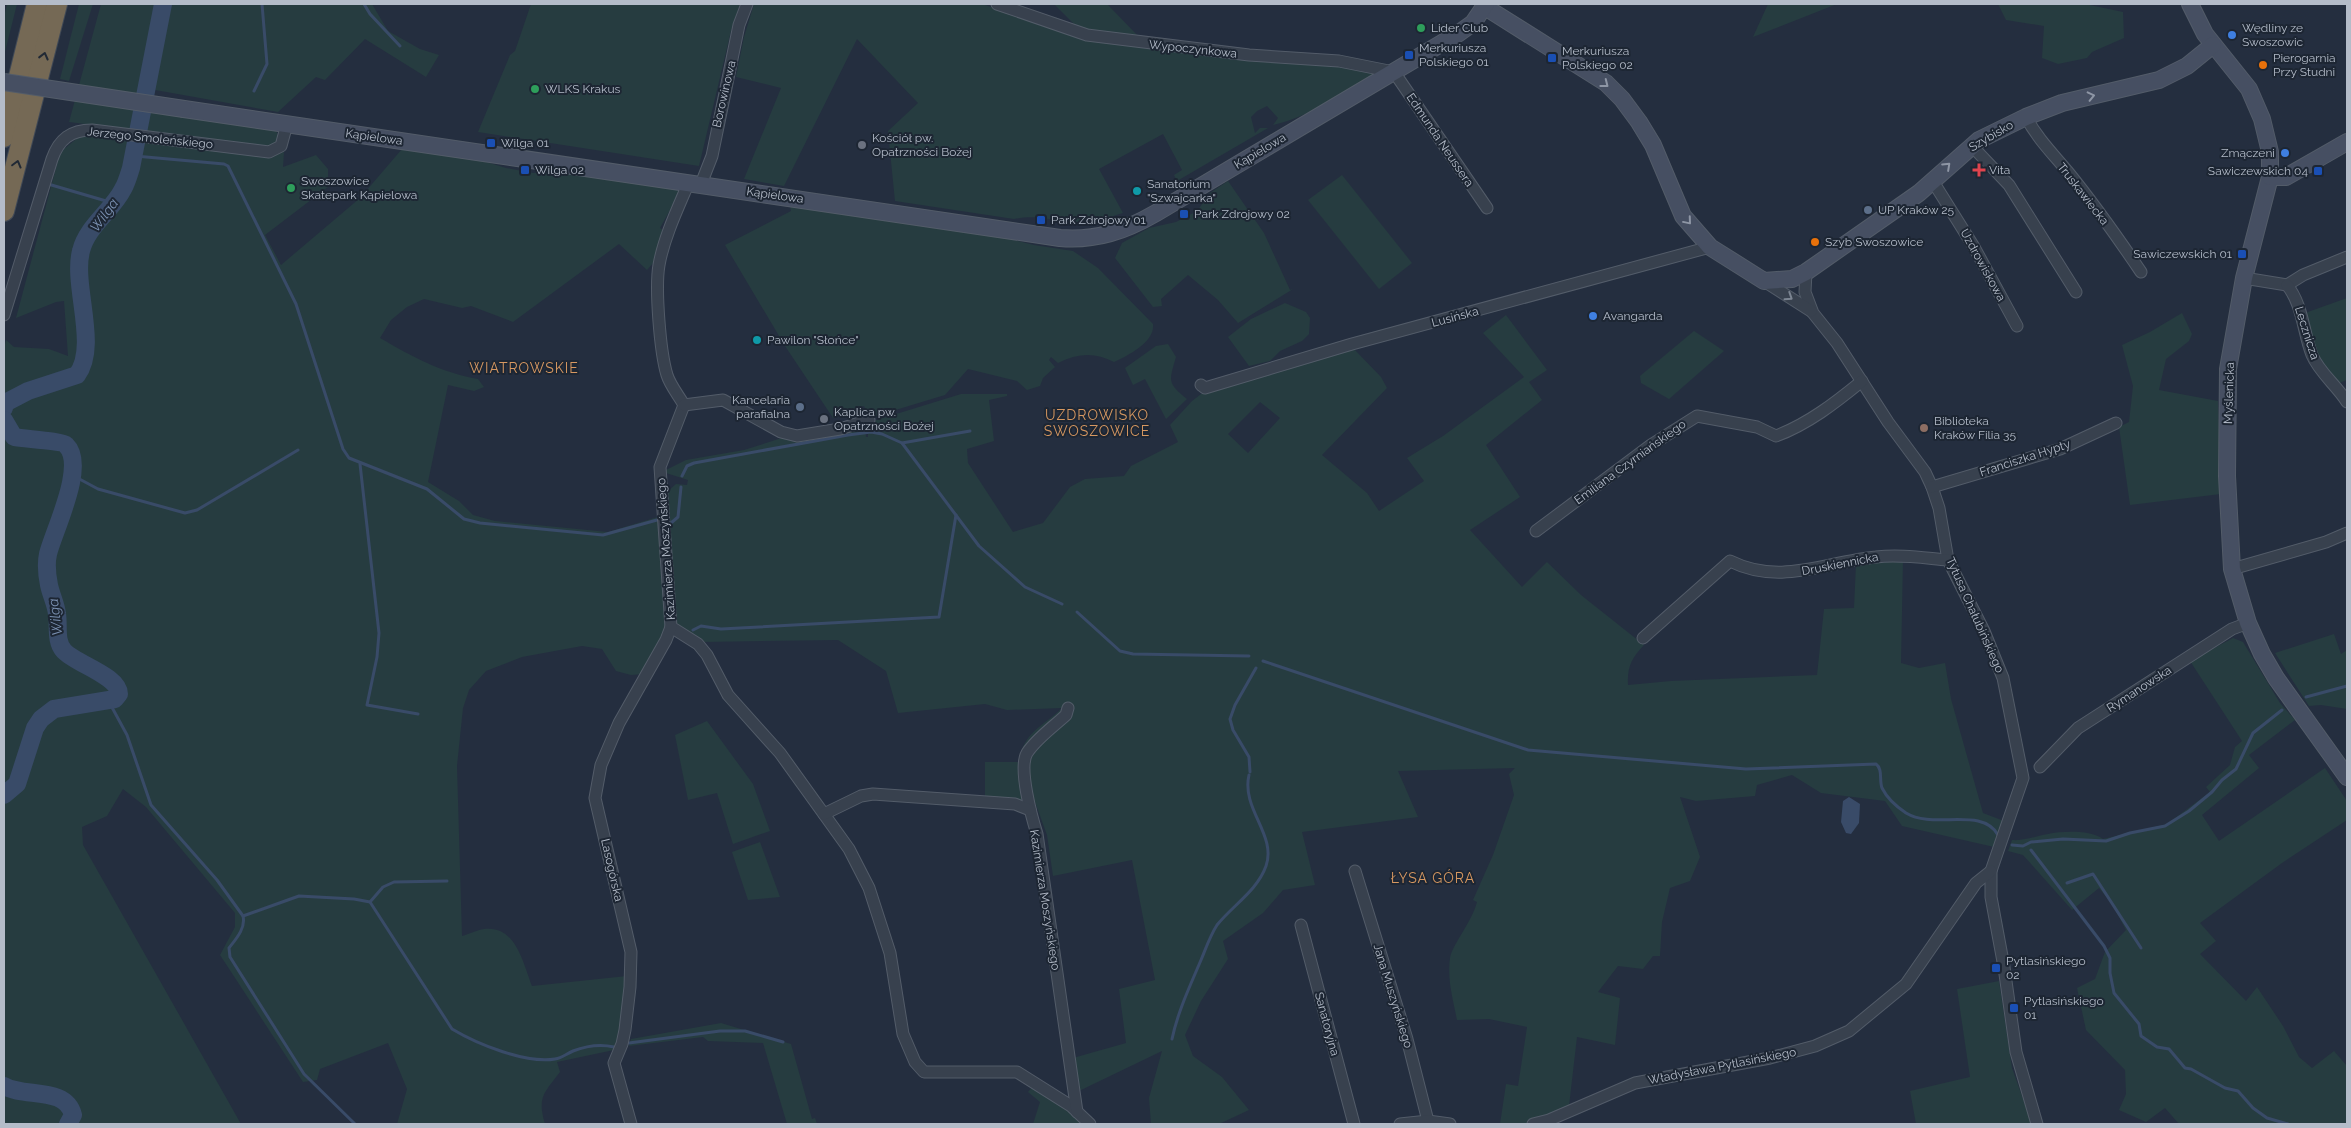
<svg xmlns="http://www.w3.org/2000/svg" width="2351" height="1128" viewBox="0 0 2351 1128" font-family="Raleway,sans-serif">
<style>
.green{fill:#263c40;fill-rule:evenodd}
.water{fill:#394b68}
.lines{fill:none;stroke-linecap:round;stroke-linejoin:round}
.stream{stroke:#394b68;stroke-width:3}
.river{stroke:#394b68;stroke-width:18}
.street-casing{stroke:#535c69;stroke-width:13}
.secondary-casing{stroke:#535c69;stroke-width:18}
.highway-casing{stroke:#404956;stroke-width:22}
.street{stroke:#38414e;stroke-width:11}
.secondary{stroke:#464f62;stroke-width:16}
.highway{stroke:#756955;stroke-width:20}
.secondary-bridge-casing{stroke:#535c69;stroke-width:18;stroke-linecap:butt}
.secondary-bridge{stroke:#464f62;stroke-width:16}
.oneway{stroke:#212935}
.oneway2{stroke:#8e96a5}
.oneway3{stroke:#7c8592}
.leisure-dot{fill:#2e9e5b;stroke:#1d2633;stroke-width:2}
.shop-dot{fill:#3f7fe0;stroke:#1d2633;stroke-width:2}
.transit-dot{fill:#1a4fb4;stroke:#1d2633;stroke-width:2}
.food-dot{fill:#e8710a;stroke:#1d2633;stroke-width:2}
.worship-dot{fill:#6b7280;stroke:#1d2633;stroke-width:2}
.health-dot{fill:#e0444e;stroke:#1d2633;stroke-width:2}
.culture-dot{fill:#0f9aa8;stroke:#1d2633;stroke-width:2}
.service-dot{fill:#5c6f8a;stroke:#1d2633;stroke-width:2}
.education-dot{fill:#8d6e63;stroke:#1d2633;stroke-width:2}
.labels{text-anchor:middle;dominant-baseline:central;stroke-width:4;stroke-linejoin:round;paint-order:stroke}
.poi-label{font-size:12px;fill:#b4bcc9;stroke:#1d2633;text-anchor:start}
.street-label{font-size:12px;fill:#b4bcc9;stroke:#1d2633}
.water-label{font-size:14px;font-style:italic;fill:#7b91b2;stroke:#1d2633}
.neighbourhood-label{font-size:14px;letter-spacing:1px;fill:#d79861;stroke:#1d2633}
</style>
<rect width="100%" height="100%" fill="#242e3f"/>
<g class="green">
<path d="M7,4H17L4,56V17Z"/>
<path d="M79,4H93L69,81L60,79Z"/>
<path d="M101,4H372L388,31L420,49L439,55L426,77L365,39L325,80L316,77L278,112L144,88L140,110L275,130L280,137L277,143L268,147L69,122Z"/>
<path d="M531,4H740L731,31L699,166L478,132L510,55L515,51Z"/>
<path d="M754,4H982L1087,38L1343,65L1376,73C1343,92 1310,117 1273,125L1278,118L1267,106L1257,111L1251,117L1255,133L1260,128H1268L1177,181L1174,175L1182,170L1163,134L1099,169L1123,213C1103,219 1085,224 1064,221C1044,219 1035,215 1014,219L895,201L888,131L918,103L857,39L784,186L744,179L781,88L736,77L744,37Z"/>
<path d="M1054,4H1107L1138,36L1079,29Z"/>
<path d="M1768,4H1837L1753,37Z"/>
<path d="M1998,4H2085L2123,12L2124,38L2092,52L2087,58L2058,64L2042,58L2044,26L2006,20Z"/>
<path d="M80,136L167,144L268,158L284,152L283,167L316,155L328,169V187L265,235L281,265L360,198L402,149L483,161L506,168L533,173L563,172L677,189L679,194L660,228L663,230L654,262L647,270L619,244L513,322L471,306L462,308L424,299L407,307L391,320L380,338C411,356 442,373 478,379L484,387L474,391L448,385L428,482L459,501L473,515L495,521L608,532L661,516L667,625L644,674L631,675L616,671L602,649L582,646L522,657L486,671L469,690L463,708L457,766L462,936C469,934 477,930 484,929C516,925 523,963 532,986L627,976L619,1041L614,1050L557,1062L560,1072C544,1093 537,1097 545,1124H397L407,1089L388,1043L320,1069L317,1080L303,1082L220,955L235,927V913L146,807L123,789L107,816L82,827L83,845L241,1124H4V348L6,340L14,347L49,349L68,356L64,301L56,302L16,318L59,157L64,149Z"/>
<path d="M1342,175L1412,263L1379,289L1308,200Z"/>
<path d="M1228,181L1264,233L1290,290L1293,289L1238,323L1218,300L1188,275L1161,299L1162,306L1153,307L1115,258L1122,243L1149,228L1176,222L1197,211L1210,193Z"/>
<path d="M790,206L1002,237L1034,245L1073,251L1098,268L1153,324C1155,342 1129,355 1114,362C1095,352 1078,353 1058,363L1051,357L1049,360L1055,367L1043,378L1040,386L1027,390L1017,381L968,369L945,395L869,418L864,406L833,418L785,346L725,245L791,211Z"/>
<path d="M2347,298V380L2339,383L2316,355L2305,313Z"/>
<path d="M1285,303L1306,312L1310,318L1309,334L1302,341L1280,351L1270,361L1249,366L1228,337L1251,319Z"/>
<path d="M2182,313L2192,334L2189,341L2166,359L2159,390L2218,401L2221,494L2130,505L2119,427L2129,422L2133,386L2122,345L2150,332Z"/>
<path d="M1506,315L1547,370L1529,382L1542,400L1486,445L1520,497L1470,530L1522,587L1547,562L1581,595L1644,645C1632,658 1627,666 1628,685L1671,681L1817,675L1824,609L1854,608L1856,564L1903,559L1901,663L1919,668L1945,663L1951,699L1983,813L2004,821L1994,847L1902,826L1885,801L1821,793L1792,775L1757,785L1755,796L1696,801L1680,797L1700,857L1690,881L1670,888L1662,922L1660,956H1653L1643,969L1618,966L1598,992L1620,998L1615,1045L1577,1037L1569,1106L1524,1124H1500L1506,1084L1518,1086L1527,1027L1489,1019L1457,1020C1453,1000 1447,979 1450,958C1453,943 1472,922 1477,902L1473,900L1493,855L1514,795L1509,774L1515,768L1398,771L1418,817L1302,832L1315,885L1283,890L1263,913L1223,941L1228,959L1201,1001L1185,1035L1193,1056L1222,1077L1249,1110L1219,1124H1151L1149,1098L1162,1051L1079,1091L1073,1058L1126,1043L1119,989L1155,980L1132,860L1053,876L1047,835L1035,802L985,799V762H1021C1019,735 1045,725 1062,708L1007,710L985,704L898,713L886,671L838,640L701,642L677,625L669,537L670,530L668,491L676,484L687,485L688,480L666,473V470L686,460L744,450L788,436L865,424L866,437H868L867,423L961,394H1007V396L989,400L994,441L967,449L968,463L1013,532L1043,523L1070,487L1085,479L1124,476L1131,466L1178,442L1170,425L1192,401L1205,391L1354,349L1381,377L1387,388L1322,455L1367,493L1379,511L1424,481L1407,458L1443,436L1524,377L1483,333ZM1260,402L1280,418L1248,453L1228,434Z"/>
<path d="M1694,331L1724,351L1669,399L1641,383L1640,376Z"/>
<path d="M1168,344L1176,357C1169,381 1167,383 1187,399L1166,419L1145,379L1133,385L1125,368L1156,346Z"/>
<path d="M2334,634L2341,654L2347,650V709L2321,705L2309,706L2275,653Z"/>
<path d="M2233,638L2243,642L2280,703L2295,720L2249,755L2259,768L2202,815L2219,841L2325,768L2347,801V820L2282,863L2200,923L2216,941L2200,954L2246,1001L2257,987L2283,1026L2299,1057L2312,1068L2334,1051L2347,1066V1124H2179L2165,1108L2146,1122L2119,1110L2126,1094L2125,1070L2086,1030L2077,988L2095,979L2105,952L2126,930L2112,904L2099,888L2072,910L2023,855L2008,851L2012,840C2025,841 2035,836 2048,834C2063,831 2090,830 2103,839L2167,824L2210,792L2206,787L2230,765L2235,747L2242,741L2190,661Z"/>
<path d="M707,721L753,784L770,831L733,844L717,793L688,800L675,735Z"/>
<path d="M760,842L780,897L748,900L732,852Z"/>
<path d="M1999,981L2012,1068L2032,1124H1916L1910,1091L1970,1077L1957,989Z"/>
<path d="M721,1023L791,1044L812,1119L815,1118L817,1124H787L763,1043L708,1041L703,1037L629,1046L631,1039Z"/>
<path d="M1033,1086L1082,1121L1084,1124H1033L1040,1102L1028,1092Z"/>
</g>
<path class="water" d="M1849,797L1860,804L1859,823L1851,834L1846,833L1841,822L1843,801Z"/>
<g class="lines">
<g class="stream">
<path d="M364,4L370,14L400,46"/>
<path d="M254,91L267,64L262,4"/>
<path d="M135,156L224,164L228,166L296,304L343,449L349,458L427,489L464,519L480,523L603,535L657,520"/>
<path d="M48,184L113,203"/>
<path d="M902,443L970,431"/>
<path d="M360,464L379,633L377,657L367,705L418,714"/>
<path d="M72,475L98,489L185,513L197,510L298,450"/>
<path d="M682,476L687,466L694,463L848,435L871,432L882,434L902,443L979,546L1025,587L1062,604"/>
<path d="M671,523L678,517L681,487"/>
<path d="M1077,612L1120,651L1133,654L1249,656"/>
<path d="M693,630L701,626L721,629L939,617L956,515"/>
<path d="M1263,661L1528,750L1746,769L1876,764C1883,769 1879,780 1882,788C1887,798 1897,807 1906,813C1934,830 1982,806 1998,835"/>
<path d="M2306,697L2347,686"/>
<path d="M108,700L127,735L151,805L217,880L243,916C246,928 236,939 229,948L230,957L304,1074L355,1124"/>
<path d="M1250,772L1249,757L1233,730L1230,719L1235,705L1256,668"/>
<path d="M2012,845L2023,846L2031,842L2063,839L2106,841L2130,833L2165,826L2189,811L2212,792L2222,780L2236,769L2253,733L2282,710"/>
<path d="M2031,850L2104,946L2110,958V973L2114,993L2139,1024L2141,1036L2157,1047L2169,1049L2185,1068L2191,1069L2225,1088L2238,1091L2253,1108L2267,1118L2288,1124"/>
<path d="M2067,883L2093,874L2141,948"/>
<path d="M370,902L383,887L394,882L447,881"/>
<path d="M243,916L299,896L354,899L370,902L452,1029C477,1044 526,1064 555,1059C562,1058 566,1054 573,1051C586,1046 601,1044 614,1047"/>
<path d="M1172,1039C1178,1011 1190,986 1201,960C1206,948 1210,936 1217,925C1233,905 1257,891 1266,866C1277,835 1241,809 1249,775"/>
<path d="M629,1043L720,1031H745L783,1042"/>
</g>
<g class="river">
<path d="M4,408L5,403L28,391L77,375C99,346 72,285 81,251C87,226 112,211 123,189C127,182 129,174 131,168L163,4"/>
<path d="M4,420L14,437C24,439 62,441 66,445C87,465 54,530 48,554C46,563 47,575 49,585C51,595 56,604 57,614C59,626 55,641 64,651C76,664 119,676 119,694L115,699L54,709L41,719L35,728L17,784L4,795"/>
<path d="M4,1086C24,1098 66,1086 73,1115L68,1124"/>
</g>
<defs>
<g id="street">
<path d="M997,4L1087,35L1249,55L1339,61L1394,72L1487,208"/>
<path d="M2026,117C2037,138 2053,154 2068,172C2094,204 2118,238 2141,272"/>
<path d="M1971,145L2009,185L2076,292"/>
<path d="M1932,180L1974,247L2017,326"/>
<path d="M689,182C678,208 664,237 659,265C655,288 660,352 667,375C670,385 679,396 684,405L660,467L671,627L698,644L707,655L728,695L780,753L849,849L869,888L890,953L903,1034L915,1062L924,1072H1017L1071,1106L1090,1124"/>
<path d="M701,184L712,156L739,25L747,4"/>
<path d="M1806,272L1805,292L1813,313L1837,343L1888,422L1925,472L1932,487L1939,508L1948,560L1984,631L2003,678L2023,778L1991,871V897L2004,967L2016,1052L2037,1124"/>
<path d="M2244,278L2287,285L2303,275L2347,257"/>
<path d="M1764,281L1811,311"/>
<path d="M2287,285C2303,305 2303,332 2312,355C2319,372 2337,386 2347,402"/>
<path d="M4,315L52,159C59,139 71,130 92,130L269,152L281,146L287,124"/>
<path d="M1201,385L1205,388L1352,344L1710,247"/>
<path d="M684,405L723,400L781,432L797,436L840,429L869,420"/>
<path d="M1932,487L2060,449L2116,423"/>
<path d="M1536,531L1651,445L1697,416L1757,427L1776,436C1808,424 1835,403 1862,381"/>
<path d="M2232,569L2326,542L2347,533"/>
<path d="M1643,638L1730,561C1780,586 1825,562 1876,557C1900,554 1924,558 1948,560"/>
<path d="M1068,708L1066,715C1053,727 1036,739 1027,753C1018,768 1032,818 1037,834L1077,1112"/>
<path d="M2040,767L2078,728L2232,629L2248,623"/>
<path d="M824,814L861,796L873,794L1015,804L1030,810"/>
<path d="M1355,871L1407,1039L1428,1121"/>
<path d="M1301,925L1354,1124"/>
<path d="M631,1124L614,1063L622,1044L625,1030L630,987L631,952L595,798L601,765L619,723L666,640L671,627"/>
<path d="M1400,1124L1428,1121L1450,1124"/>
<path d="M1533,1124L1549,1120L1635,1083L1770,1058L1815,1046L1849,1031L1906,984L1976,883L1991,871"/>
</g>
<g id="secondary">
<path d="M2190,4L2205,34L2249,89L2262,119L2270,152V177L2244,278L2228,369L2227,476L2232,569L2248,623L2262,654L2276,678L2347,777"/>
<path d="M1485,7L1606,83L1622,99L1639,122L1653,145L1683,216L1710,247L1764,281L1792,279L1806,272L1919,193L1979,140L2026,117L2062,103L2159,80L2187,66L2213,45"/>
<path d="M184,109L1060,238C1096,241 1125,231 1156,213L1459,33L1473,23L1486,4"/>
<path d="M2270,177H2286L2347,142"/>
</g>
<g id="highway">
<path d="M4,137L37,4"/>
<path d="M4,211L57,4"/>
</g>
</defs>
<use href="#street" class="street-casing"/>
<use href="#secondary" class="secondary-casing"/>
<use href="#highway" class="highway-casing"/>
<use href="#street" class="street"/>
<use href="#secondary" class="secondary"/>
<use href="#highway" class="highway"/>
<defs>
<path id="secondary-bridge" d="M4,82L184,109"/>
</defs>
<use href="#secondary-bridge" class="secondary-bridge-casing"/>
<use href="#secondary-bridge" class="secondary-bridge"/>
</g>
<defs><path id="oneway-chevron" d="M-2-3.5L2.5 0L-2 3.5" fill="none" stroke-width="1.6" stroke-linecap="round" stroke-linejoin="round" transform="scale(1.25)"/></defs>
<g class="oneway">
<use href="#oneway-chevron" transform="translate(44 56) rotate(-76)"/>
<use href="#oneway-chevron" transform="translate(17 164) rotate(-75)"/>
</g>
<g class="oneway2">
<use href="#oneway-chevron" transform="translate(1605 84) rotate(38)"/>
<use href="#oneway-chevron" transform="translate(2091 96) rotate(-13)"/>
<use href="#oneway-chevron" transform="translate(1947 166) rotate(-43)"/>
<use href="#oneway-chevron" transform="translate(1688 221) rotate(50)"/>
</g>
<use class="oneway3" href="#oneway-chevron" transform="translate(1789 297) rotate(33)"/>
<g class="leisure-dot">
<circle cx="1421" cy="28" r="5"/>
<circle cx="535" cy="89" r="5"/>
<circle cx="291" cy="188" r="5"/>
</g>
<g class="shop-dot">
<circle cx="2232" cy="35" r="5"/>
<circle cx="2285" cy="153" r="5"/>
<circle cx="1593" cy="316" r="5"/>
</g>
<g class="transit-dot">
<rect x="1404" y="50" width="10" height="10" rx="2.5"/>
<rect x="1547" y="53" width="10" height="10" rx="2.5"/>
<rect x="486" y="138" width="10" height="10" rx="2.5"/>
<rect x="520" y="165" width="10" height="10" rx="2.5"/>
<rect x="2313" y="166" width="10" height="10" rx="2.5"/>
<rect x="1179" y="209" width="10" height="10" rx="2.5"/>
<rect x="1036" y="215" width="10" height="10" rx="2.5"/>
<rect x="2237" y="249" width="10" height="10" rx="2.5"/>
<rect x="1991" y="963" width="10" height="10" rx="2.5"/>
<rect x="2009" y="1003" width="10" height="10" rx="2.5"/>
</g>
<g class="food-dot">
<circle cx="2263" cy="65" r="5"/>
<circle cx="1815" cy="242" r="5"/>
</g>
<g class="worship-dot">
<circle cx="862" cy="145" r="5"/>
<circle cx="824" cy="419" r="5"/>
</g>
<path class="health-dot" d="M1976.5 162.5h5v5h5v5h-5v5h-5v-5h-5v-5h5z"/>
<g class="culture-dot">
<circle cx="1137" cy="191" r="5"/>
<circle cx="757" cy="340" r="5"/>
</g>
<g class="service-dot">
<circle cx="1868" cy="210" r="5"/>
<circle cx="800" cy="407" r="5"/>
</g>
<circle class="education-dot" cx="1924" cy="428" r="5"/>
<g class="labels">
<g class="poi-label">
<text x="1431" y="28">Lider Club</text>
<text x="2242" y="28">Wędliny ze<tspan x="2242" dy="14">Swoszowic</tspan></text>
<text x="1419" y="48">Merkuriusza<tspan x="1419" dy="14">Polskiego 01</tspan></text>
<text x="1562" y="51">Merkuriusza<tspan x="1562" dy="14">Polskiego 02</tspan></text>
<text x="2273" y="58">Pierogarnia<tspan x="2273" dy="14">Przy Studni</tspan></text>
<text x="545" y="89">WLKS Krakus</text>
<text x="872" y="138">Kościół pw.<tspan x="872" dy="14">Opatrzności Bożej</tspan></text>
<text x="501" y="143">Wilga 01</text>
<text x="2275" y="153" text-anchor="end">Zmączeni</text>
<text x="535" y="170">Wilga 02</text>
<text x="1989" y="170">Vita</text>
<text x="2308" y="171" text-anchor="end">Sawiczewskich 04</text>
<text x="301" y="181">Swoszowice<tspan x="301" dy="14">Skatepark Kąpielowa</tspan></text>
<text x="1147" y="184">Sanatorium<tspan x="1147" dy="14">"Szwajcarka"</tspan></text>
<text x="1878" y="210">UP Kraków 25</text>
<text x="1194" y="214">Park Zdrojowy 02</text>
<text x="1051" y="220">Park Zdrojowy 01</text>
<text x="1825" y="242">Szyb Swoszowice</text>
<text x="2232" y="254" text-anchor="end">Sawiczewskich 01</text>
<text x="1603" y="316">Avangarda</text>
<text x="767" y="340">Pawilon "Słońce"</text>
<text x="790" y="400" text-anchor="end">Kancelaria<tspan x="790" dy="14">parafialna</tspan></text>
<text x="834" y="412">Kaplica pw.<tspan x="834" dy="14">Opatrzności Bożej</tspan></text>
<text x="1934" y="421">Biblioteka<tspan x="1934" dy="14">Kraków Filia 35</tspan></text>
<text x="2006" y="961">Pytlasińskiego<tspan x="2006" dy="14">02</tspan></text>
<text x="2024" y="1001">Pytlasińskiego<tspan x="2024" dy="14">01</tspan></text>
</g>
<g class="street-label">
<text transform="translate(1193 49) rotate(6)">Wypoczynkowa</text>
<text transform="translate(724 94) rotate(-77)">Borowinowa</text>
<text transform="translate(1991 136) rotate(-30)">Szybisko</text>
<text transform="translate(374 137) rotate(8)">Kąpielowa</text>
<text transform="translate(150 138) rotate(6)">Jerzego Smoleńskiego</text>
<text transform="translate(1440 140) rotate(56)">Edmunda Neussera</text>
<text transform="translate(1260 151) rotate(-31)">Kąpielowa</text>
<text transform="translate(2083 194) rotate(52)">Truskawiecka</text>
<text transform="translate(775 195) rotate(8)">Kąpielowa</text>
<text transform="translate(1983 265) rotate(61)">Uzdrowiskowa</text>
<text transform="translate(1455 317) rotate(-15)">Lusińska</text>
<text transform="translate(2307 333) rotate(72)">Lecznicza</text>
<text transform="translate(2229 393) rotate(-88)">Myślenicka</text>
<text transform="translate(2025 458) rotate(-18)">Franciszka Hypty</text>
<text transform="translate(1630 462) rotate(-36)">Emiliana Czyrniańskiego</text>
<text transform="translate(666 549) rotate(-94)">Kazimierza Moszyńskiego</text>
<text transform="translate(1840 564) rotate(-11)">Druskiennicka</text>
<text transform="translate(1975 615) rotate(66)">Tytusa Chałubińskiego</text>
<text transform="translate(2139 689) rotate(-33)">Rymanowska</text>
<text transform="translate(612 870) rotate(77)">Lasogórska</text>
<text transform="translate(1045 900) rotate(81)">Kazimierza Moszyńskiego</text>
<text transform="translate(1393 996) rotate(73)">Jana Muszyńskiego</text>
<text transform="translate(1327 1024) rotate(75)">Sanatoryjna</text>
<text transform="translate(1722 1066) rotate(-11)">Władysława Pytlasińskiego</text>
</g>
<g class="water-label">
<text transform="translate(104 215) rotate(-54)">Wilga</text>
<text transform="translate(55 617) rotate(-97)">Wilga</text>
</g>
<g class="neighbourhood-label">
<text x="524" y="368">WIATROWSKIE</text>
<text x="1097" y="415">UZDROWISKO<tspan x="1097" dy="16">SWOSZOWICE</tspan></text>
<text x="1433" y="878">ŁYSA GÓRA</text>
</g>
</g>
<rect width="2351" height="1128" fill="none" stroke="#b4bcc9" stroke-width="10"/>
</svg>
